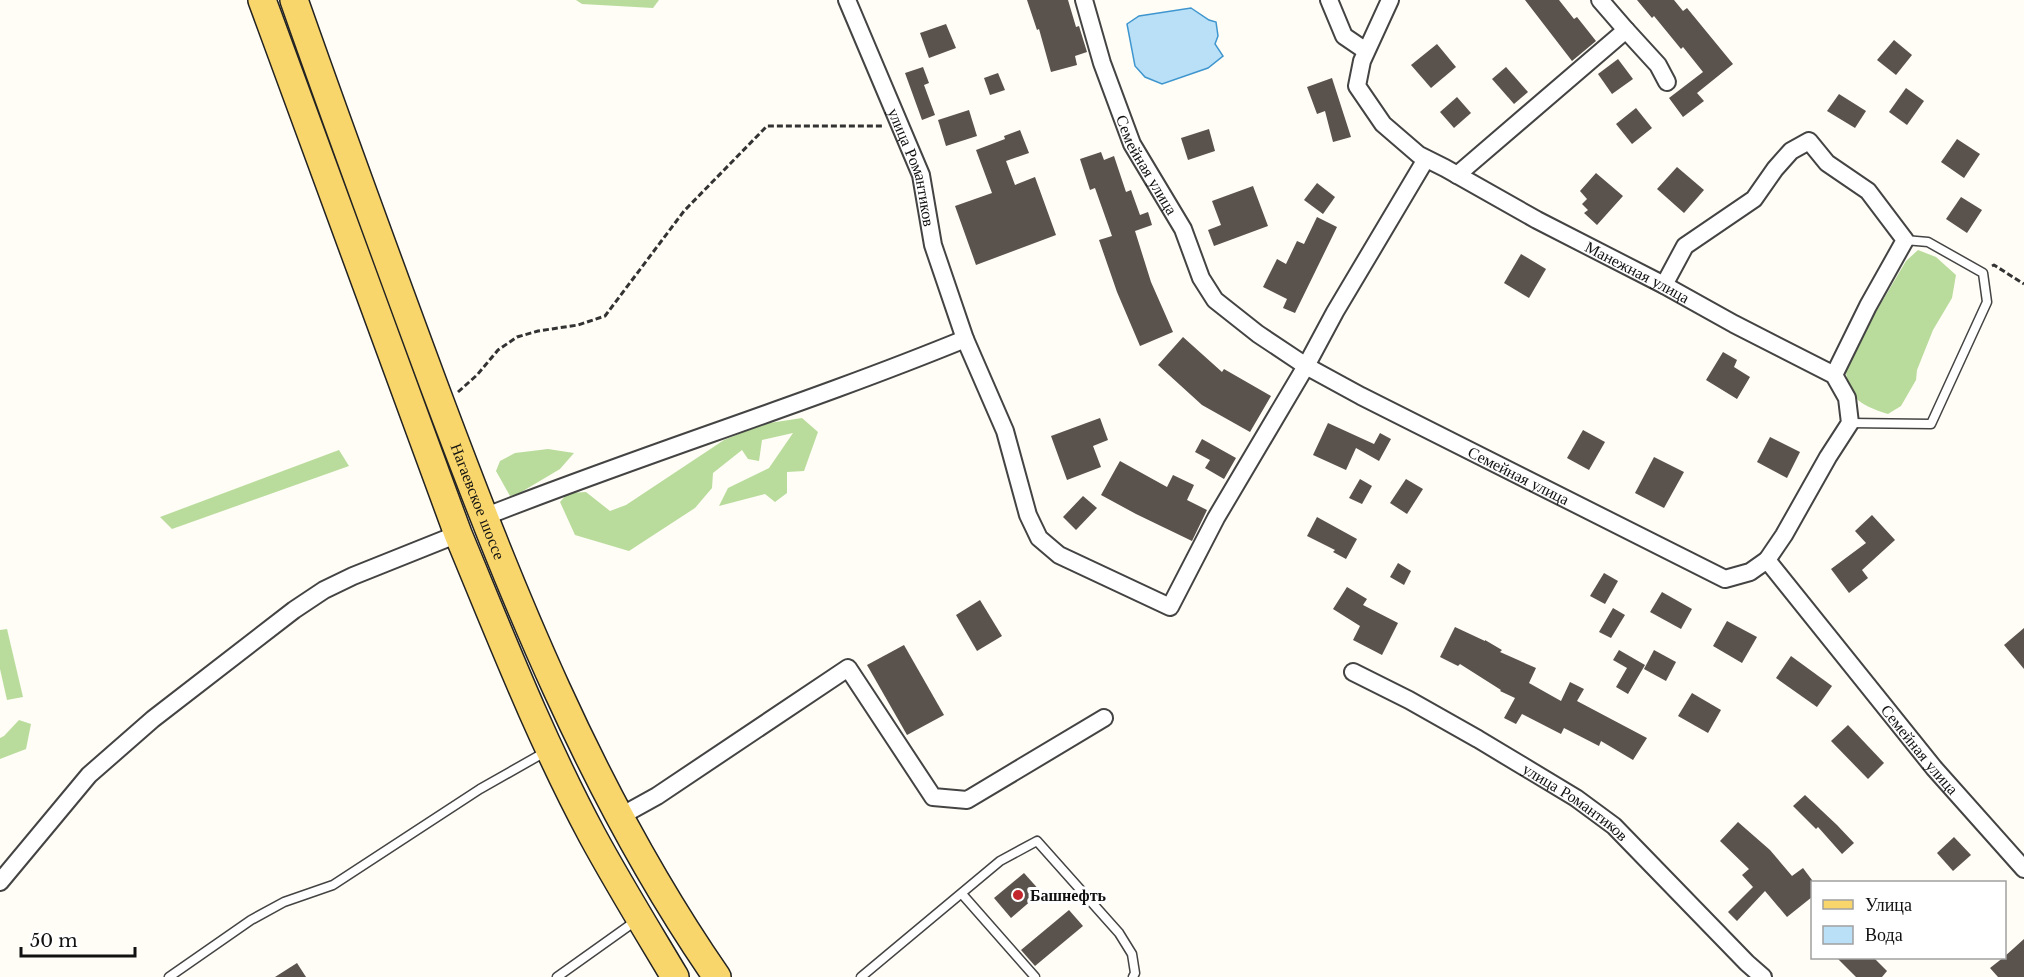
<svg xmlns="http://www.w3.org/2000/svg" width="2024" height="977" viewBox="0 0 2024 977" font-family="'Libre Baskerville',serif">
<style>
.forest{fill:#b9dc9c}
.water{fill:#b9e0f7;stroke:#3f96cf;stroke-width:1.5}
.building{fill:#5a524d}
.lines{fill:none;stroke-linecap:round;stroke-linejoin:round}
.lane-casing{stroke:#444;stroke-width:11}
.street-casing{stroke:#444;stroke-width:20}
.primary-casing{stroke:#222;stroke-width:30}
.path{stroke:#333;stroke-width:3;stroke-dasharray:6 3;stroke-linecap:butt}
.lane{stroke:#fff;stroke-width:8}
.street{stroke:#fff;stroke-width:16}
.primary{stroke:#f9d66b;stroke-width:27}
.poi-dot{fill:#c4262e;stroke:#fff;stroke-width:2}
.labels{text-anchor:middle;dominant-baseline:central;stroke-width:6;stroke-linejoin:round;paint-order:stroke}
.street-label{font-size:16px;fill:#111;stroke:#fff}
.poi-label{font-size:16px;font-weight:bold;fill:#111;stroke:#fff;text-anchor:start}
</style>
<rect width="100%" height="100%" fill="#fffdf5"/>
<g class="forest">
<path d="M576,0H659L653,8L582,4Z"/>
<path d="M1918,250L1936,257L1956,275L1952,298L1933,330L1917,370L1916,380L1901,406L1888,414C1857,404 1848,398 1845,364L1906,261Z"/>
<path d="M802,418L818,432L804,471L787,472V493L775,502L765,494L719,506L728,488L769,468L793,433L762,440L759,461L748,459L742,450L713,473L712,488L695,508L629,551L575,535L560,502L568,493L586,492L610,511L626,505L724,440L763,424Z"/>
<path d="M548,449L574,453L560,469L518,494L510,496L496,471L500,461L515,453Z"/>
<path d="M339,450L349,466L172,529L160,517Z"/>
<path d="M7,629L23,697L7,700L0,669V630Z"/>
<path d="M19,720L31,724L26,749L0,759V738L4,736Z"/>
</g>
<path class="water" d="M1191,8L1209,20L1216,22L1218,36L1215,44L1223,56L1208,68L1162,84L1145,77L1135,66L1127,24L1139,16Z"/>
<g class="building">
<path d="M1027,0H1068L1076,27L1079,26L1087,52L1075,56L1077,65L1051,72L1039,29L1037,30Z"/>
<path d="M1525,0H1559L1574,19L1577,17L1596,41L1572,61Z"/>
<path d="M1637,0H1674L1683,11L1687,8L1733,64L1697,93L1704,101L1683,117L1669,98L1703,72L1683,47L1681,49L1654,16L1652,18Z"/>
<path d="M946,24L956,48L929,58L920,33Z"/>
<path d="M1894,40L1912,55L1896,75L1877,60Z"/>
<path d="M1437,44L1456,67L1431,88L1411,65Z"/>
<path d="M1618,59L1633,79L1612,94L1598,74Z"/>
<path d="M923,67L929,83L924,85L935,115L922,120L905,73Z"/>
<path d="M1506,67L1528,92L1514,104L1492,79Z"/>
<path d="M998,73L1005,90L990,95L984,78Z"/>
<path d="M1332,78L1351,137L1333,142L1325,111L1317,114L1307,87Z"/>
<path d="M1906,88L1924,101L1907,125L1889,112Z"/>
<path d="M1839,94L1866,111L1855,128L1827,111Z"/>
<path d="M1457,97L1471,113L1454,128L1440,112Z"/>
<path d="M1636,108L1652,128L1632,144L1616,124Z"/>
<path d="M969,110L977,136L946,146L938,120Z"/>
<path d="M1209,129L1215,151L1188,160L1181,138Z"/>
<path d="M1020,130L1029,153L1006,161L1015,185L1035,177L1056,235L976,265L955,206L992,193L976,150L1005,139L1004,136Z"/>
<path d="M1957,139L1980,154L1964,178L1941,162Z"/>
<path d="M1101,152L1104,160L1114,156L1126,192L1131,190L1140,215L1148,212L1152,225L1135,231L1151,282L1173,332L1140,346L1117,292L1099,240L1112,236L1095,188L1090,190L1080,159Z"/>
<path d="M1677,167L1704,190L1684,213L1657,189Z"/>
<path d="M1596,173L1623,196L1597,225L1584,213L1588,210L1582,204L1587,199L1580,191Z"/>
<path d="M1317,183L1335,197L1323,214L1304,200Z"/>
<path d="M1253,186L1268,226L1214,246L1208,230L1221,225L1212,201Z"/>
<path d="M1961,197L1982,210L1967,233L1946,219Z"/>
<path d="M1317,217L1337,227L1295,313L1283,308L1287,299L1263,287L1277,259L1286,264L1297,241L1304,244Z"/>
<path d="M1521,254L1546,269L1529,298L1504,283Z"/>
<path d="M1183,337L1222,372L1224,369L1271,396L1250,432L1202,405L1158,365Z"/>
<path d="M1723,352L1737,360L1734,367L1750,377L1737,399L1706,380Z"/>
<path d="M1100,418L1108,440L1093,446L1101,467L1067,480L1051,436Z"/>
<path d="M1328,423L1374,444L1380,433L1391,439L1379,461L1356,448L1346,470L1313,455Z"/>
<path d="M1583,430L1605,442L1589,470L1567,458Z"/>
<path d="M1770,437L1800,452L1787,478L1757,462Z"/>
<path d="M1202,439L1236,458L1224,479L1205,468L1210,460L1195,452Z"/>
<path d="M1654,457L1684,472L1664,508L1635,493Z"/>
<path d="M1120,461L1167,487L1173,475L1194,485L1187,500L1207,510L1192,541L1136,514L1101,495Z"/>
<path d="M1360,479L1372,486L1362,504L1349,498Z"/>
<path d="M1406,479L1423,489L1407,514L1390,503Z"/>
<path d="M1083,496L1097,508L1076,530L1063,517Z"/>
<path d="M1872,515L1895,540L1862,570L1868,578L1849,593L1831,569L1866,543L1855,531Z"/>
<path d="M1317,517L1357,539L1346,559L1333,552L1335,550L1307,536Z"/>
<path d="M1398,563L1411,571L1404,585L1390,577Z"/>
<path d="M1604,573L1618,581L1605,604L1590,596Z"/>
<path d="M1347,587L1367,599L1363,605L1398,623L1382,655L1353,640L1360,626L1333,609Z"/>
<path d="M1662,592L1692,609L1681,629L1650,612Z"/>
<path d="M980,600L1002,636L977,651L956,615Z"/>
<path d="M1613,608L1625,615L1611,638L1599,632Z"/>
<path d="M1727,621L1757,637L1742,663L1713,646Z"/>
<path d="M1455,627L1485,641V640L1502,650L1500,652L1536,668L1529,683L1561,701L1570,682L1584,689L1577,701L1647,738L1633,760L1601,741L1599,746L1564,728L1561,734L1522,714L1516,724L1504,718L1515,698L1500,691L1501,690L1460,664L1458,666L1440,657Z"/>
<path d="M2024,628V669L2004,645Z"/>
<path d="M904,645L944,715L907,735L867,665Z"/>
<path d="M1619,650L1645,665L1628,694L1616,687L1627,668L1613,660Z"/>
<path d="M1654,650L1676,662L1666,681L1644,669Z"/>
<path d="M1791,656L1832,686L1817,707L1776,678Z"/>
<path d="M1692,693L1721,710L1708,733L1678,716Z"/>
<path d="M1848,725L1884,763L1868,779L1831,741Z"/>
<path d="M1805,795L1837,825L1854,843L1842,854L1818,827L1816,829L1793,806Z"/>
<path d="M1738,822L1770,850L1792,876L1803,868L1812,880V897L1787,917L1765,891L1737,921L1728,912L1753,887L1742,875L1749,869L1720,841Z"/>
<path d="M1954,837L1971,855L1953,871L1937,853Z"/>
<path d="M1024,873L1041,892L1011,918L994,898Z"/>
<path d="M1069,910L1083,926L1035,966L1021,950Z"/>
<path d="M2024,939V977H1998L1990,968L2004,957Z"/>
<path d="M1836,957H1873L1887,971L1882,977H1856Z"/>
<path d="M297,963L306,977H275Z"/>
</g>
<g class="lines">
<defs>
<g id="lane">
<path d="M1850,423L1931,424L1987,302L1983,273L1928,242L1905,240"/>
<path d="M962,894L1035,977"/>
<path d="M169,977L251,920L284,902L333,885L480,789L547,751"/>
<path d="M557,977L637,920"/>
<path d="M861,977L1000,861L1037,841L1119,933L1132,954L1135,973L1133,977"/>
</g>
<g id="street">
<path id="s1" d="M847,0L921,175L933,245L965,339L1005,431L1028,515L1039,538L1059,555L1170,607L1216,518L1306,366L1335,312L1426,159"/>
<path id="s2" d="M1084,0L1102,63L1132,144L1183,229L1201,278L1215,300L1258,334L1306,366L1361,396L1725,579L1750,572L1767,560L1934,768L2024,869"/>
<path d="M1329,0L1344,36L1366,51"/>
<path id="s3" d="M1390,0L1362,61L1357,86L1383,124L1419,155L1445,168L1537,220L1664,285L1734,324L1834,375L1847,398L1850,423L1828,457L1784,535L1767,560"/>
<path d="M1626,30L1658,65L1667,82"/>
<path d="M1457,175L1626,30L1600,0"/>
<path d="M1664,285L1685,246L1754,199L1775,169L1791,151L1809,141L1827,163L1868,191L1905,240L1868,306L1834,375"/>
<path d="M484,517C643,454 806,404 965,339"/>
<path id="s4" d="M1353,672L1409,700L1478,739L1576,798L1614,826L1747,963L1763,977"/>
<path d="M619,817L657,796L848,668L933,797L967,800L1104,718"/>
<path d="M0,882L89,775L153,719L294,610L324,590L353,576L458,534"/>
</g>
<g id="primary">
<path d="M262,0L458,534C500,635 540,738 592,835C618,883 647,930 675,977"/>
<path id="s5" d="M294,0C339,128 386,256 433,383C510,589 591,795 717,977"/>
</g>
</defs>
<use href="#lane" class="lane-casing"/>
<use href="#street" class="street-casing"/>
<use href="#primary" class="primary-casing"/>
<g class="path">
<path d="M1992,266L1994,265L2024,284"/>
<path d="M458,392L477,375L498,350L517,337L538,331L578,325L605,316L684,211L767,126H884"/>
</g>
<use href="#lane" class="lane"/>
<use href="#street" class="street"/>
<use href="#primary" class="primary"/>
</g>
<circle class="poi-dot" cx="1018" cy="895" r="6"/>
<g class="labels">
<g class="street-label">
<text stroke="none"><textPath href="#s2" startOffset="177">Семейная улица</textPath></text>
<text stroke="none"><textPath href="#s1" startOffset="180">улица Романтиков</textPath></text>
<text stroke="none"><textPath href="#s3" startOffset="434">Манежная улица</textPath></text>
<text stroke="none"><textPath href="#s2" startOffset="681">Семейная улица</textPath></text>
<text stroke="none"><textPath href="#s5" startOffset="534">Нагаевское шоссе</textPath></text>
<text stroke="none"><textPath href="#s2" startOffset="1202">Семейная улица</textPath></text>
<text stroke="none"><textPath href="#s4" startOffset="258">улица Романтиков</textPath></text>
</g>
<g class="poi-label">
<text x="1030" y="895">Башнефть</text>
</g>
</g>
<rect x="1811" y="881" width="195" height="78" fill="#ffffff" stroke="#a0a0a0" stroke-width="1.5"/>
<rect x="1823" y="900" width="30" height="9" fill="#f9d66b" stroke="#a0a0a0" stroke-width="1.5"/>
<text x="1865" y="911" font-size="18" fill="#111111">Улица</text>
<rect x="1823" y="926" width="30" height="18" fill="#b9e0f7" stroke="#a0a0a0" stroke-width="1.5"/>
<text x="1865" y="941" font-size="18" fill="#111111">Вода</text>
<path d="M21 947v9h114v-9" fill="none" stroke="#111111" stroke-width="3"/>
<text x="30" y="947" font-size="18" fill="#111111" stroke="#ffffff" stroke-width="4.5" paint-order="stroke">50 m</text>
</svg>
